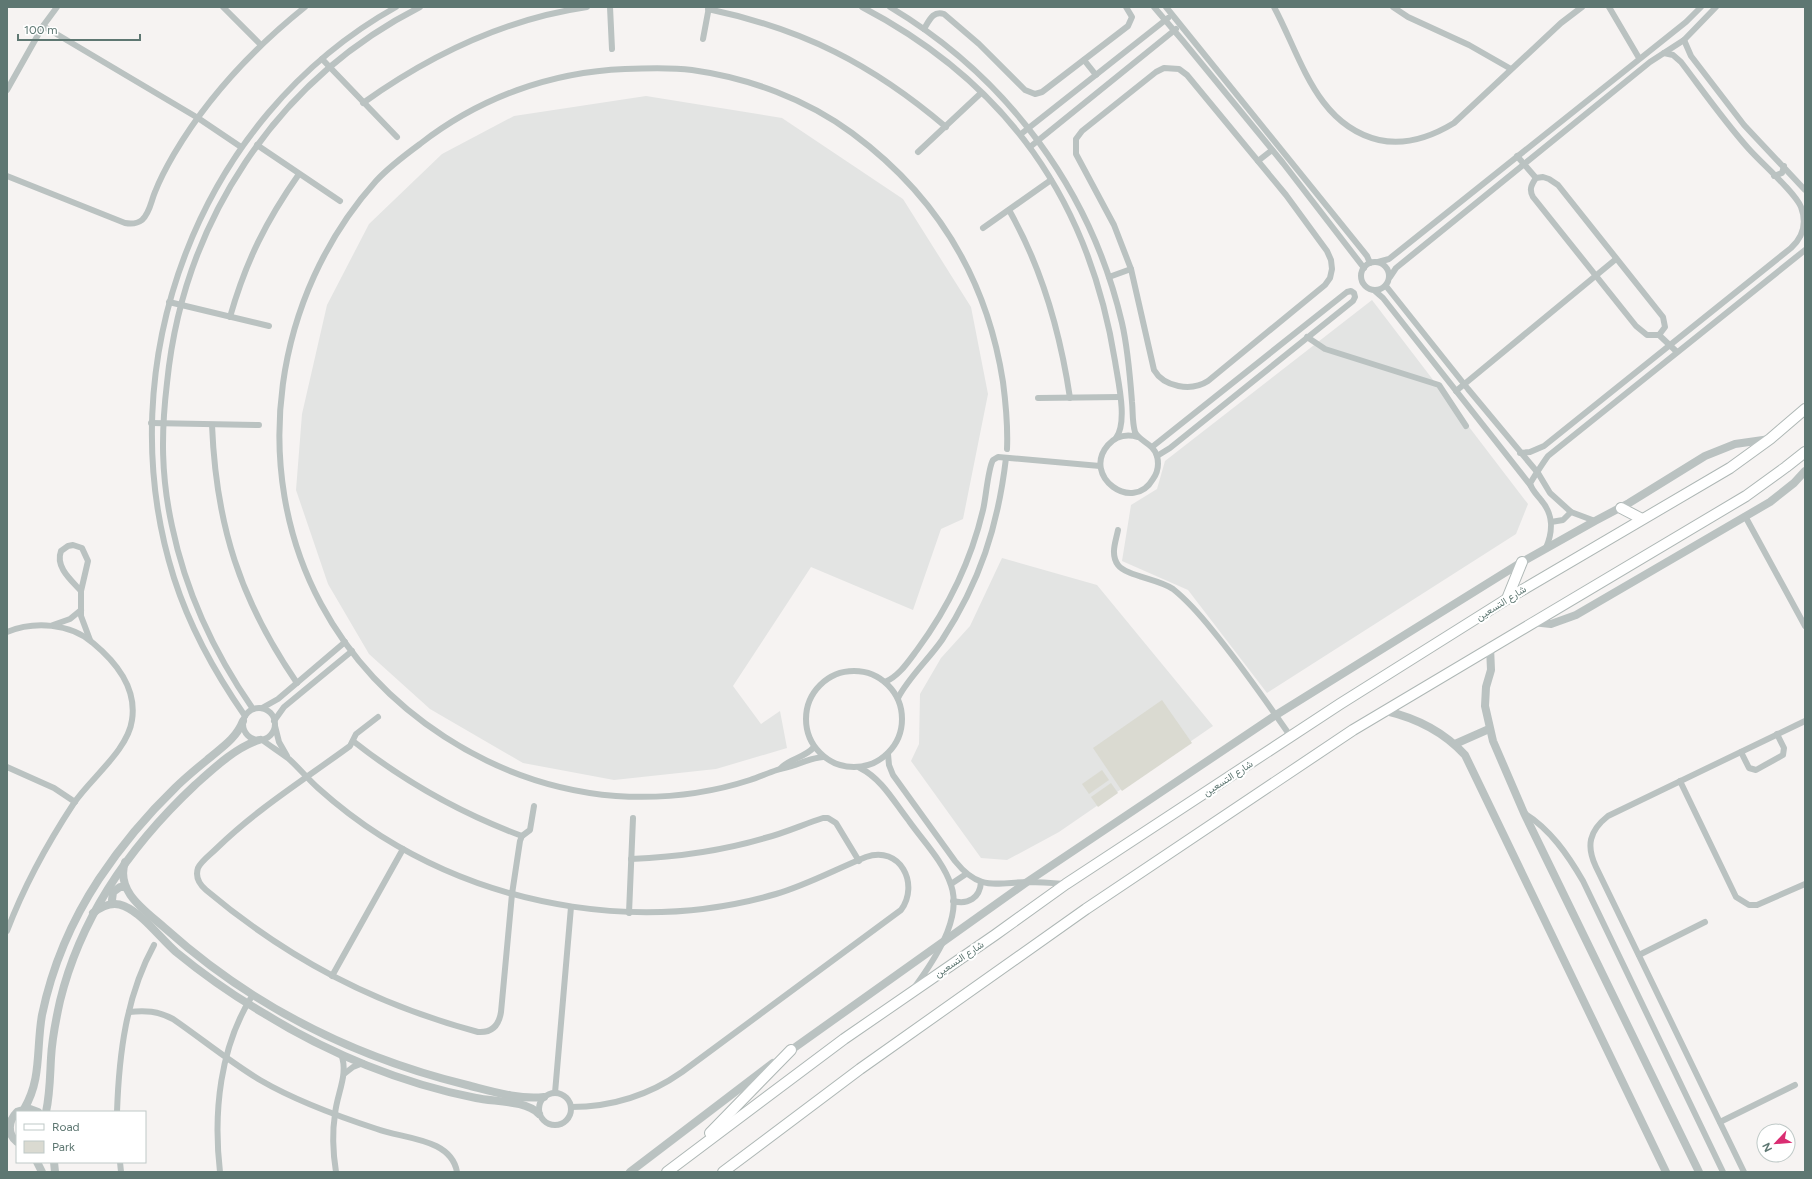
<svg xmlns="http://www.w3.org/2000/svg" width="1812" height="1179" viewBox="0 0 1812 1179" font-family="Figtree,Vazirmatn,sans-serif">
<style>
.built{fill:#e3e4e3}
.green{fill:#dadad1}
.lines{fill:none;stroke-linecap:round;stroke-linejoin:round}
.primary-casing{stroke:#aeb7b5;stroke-width:12}
.minor{stroke:#bac2c1;stroke-width:6}
.tertiary{stroke:#bac2c1;stroke-width:8}
.primary{stroke:#fff;stroke-width:10}
.labels{text-anchor:middle;dominant-baseline:central;stroke-width:4;stroke-linejoin:round;paint-order:stroke}
.street-label{font-size:10px;fill:#5e7772;stroke:#fff}
</style>
<rect width="100%" height="100%" fill="#f6f3f2"/>
<g class="built">
<path d="M646,96L782,118L903,199L971,307L988,394L963,519L941,529L913,610L811,567L733,686L761,724L780,711L787,748L716,769L614,780L523,763L430,709L369,654L328,584L296,490L302,414L327,305L369,224L442,154L514,116Z"/>
<path d="M1372,300L1528,504L1516,534L1267,693L1188,590L1122,561L1131,505L1157,489L1165,461Z"/>
<path d="M1002,558L1097,585L1213,726L1059,832L1007,860L981,858L911,761L919,744L920,694L941,658L970,626Z"/>
</g>
<g class="green">
<path d="M1162,700L1192,743L1122,791L1093,748Z"/>
<path d="M1102,770L1109,780L1089,794L1082,784Z"/>
<path d="M1111,783L1118,793L1098,807L1091,797Z"/>
</g>
<g class="lines">
<defs>
<g id="primary">
<path d="M1621,508L1642,519"/>
<path d="M1507,599L1522,562"/>
<path d="M710,1133L791,1050"/>
<path d="M667,1172L844,1039L995,935L1066,884L1340,704L1507,599L1730,468L1770,439L1805,409"/>
<path d="M723,1172L860,1069L1086,909L1353,730L1746,496L1786,467L1805,452"/>
</g>
</defs>
<use href="#primary" class="primary-casing"/>
<g class="minor">
<path d="M223,7L261,45"/>
<path d="M610,7L612,49"/>
<path d="M862,7C1007,83 1089,200 1115,361C1118,381 1128,422 1116,438"/>
<path d="M890,7C1007,77 1091,190 1122,323C1128,349 1130,376 1132,402C1133,411 1132,422 1135,432C1140,442 1153,443 1157,456C1159,464 1158,472 1153,479C1133,514 1081,476 1108,445C1116,436 1127,434 1138,437"/>
<path d="M1154,7L1183,41L1283,163L1364,268"/>
<path d="M1166,7L1367,256L1370,263"/>
<path d="M1274,7C1301,57 1316,125 1379,140C1406,146 1431,137 1454,123L1561,23L1582,7"/>
<path d="M1393,7L1408,17L1469,45L1511,69"/>
<path d="M1609,7L1639,58"/>
<path d="M708,9C803,29 872,64 946,127"/>
<path d="M43,26L198,118L241,147"/>
<path d="M924,29C929,21 933,10 944,14L979,44L1025,90L1035,94L1042,92L1128,26L1132,17L1126,7"/>
<path d="M703,39L709,7"/>
<path d="M1684,40L1691,56L1744,125L1805,190"/>
<path d="M322,59L397,137"/>
<path d="M1084,60L1096,75"/>
<path d="M1164,68L1179,69L1187,75L1286,195L1327,251L1331,260L1332,269L1330,278L1325,285L1208,381C1191,392 1164,387 1154,370L1131,269L1114,225L1076,154V139L1082,131L1156,72Z"/>
<path d="M7,90L43,26L57,7"/>
<path d="M363,103C430,55 505,19 587,7"/>
<path d="M1021,134L1168,18"/>
<path d="M257,145L340,201"/>
<path d="M1030,147L1176,29"/>
<path d="M918,152L981,93"/>
<path d="M1517,156L1536,178"/>
<path d="M1258,161L1272,150"/>
<path d="M7,176L125,223C131,224 137,224 142,220C150,213 151,201 155,192C160,179 167,166 174,154C207,98 254,48 305,7"/>
<path d="M1774,176L1782,173L1784,166"/>
<path d="M1543,177L1549,179L1558,185L1663,317L1665,327L1659,335H1647L1636,326L1533,197C1529,190 1531,185 1536,178Z"/>
<path d="M1009,210C1042,268 1060,331 1070,398"/>
<path d="M983,228L1051,180"/>
<circle cx="1375" cy="276" r="14"/>
<path d="M1378,262L1389,259L1686,22L1701,7"/>
<path d="M1109,277L1131,269"/>
<path d="M1390,277L1396,268L1650,62L1684,40L1716,7"/>
<path d="M1386,286L1468,389L1538,473L1550,493L1571,512L1595,521"/>
<path d="M1375,291L1383,298L1531,486"/>
<path d="M169,302L269,326"/>
<path d="M230,317C246,261 266,221 299,174"/>
<path d="M1659,335L1677,352"/>
<path d="M1307,337L1325,349L1439,385L1466,426"/>
<path d="M1456,391L1616,259"/>
<path d="M1038,398L1120,397"/>
<path d="M151,423L259,425"/>
<path d="M212,425C216,525 240,600 297,683"/>
<path d="M1152,447L1347,292L1351,291L1354,293L1355,297L1353,301L1170,448L1157,456"/>
<path d="M1520,453L1530,452L1544,446L1791,248C1803,237 1807,223 1801,207C1794,191 1762,164 1748,148C1724,121 1703,91 1681,62L1673,55L1664,53"/>
<path d="M1745,516L1805,626"/>
<path d="M1551,522L1563,520L1571,512"/>
<path d="M1118,530C1116,541 1110,554 1118,565C1126,576 1159,579 1173,589C1188,601 1201,616 1213,631C1241,665 1266,701 1291,737"/>
<path d="M73,545L82,548L88,561L81,591C71,580 55,567 61,551L68,546Z"/>
<path d="M1546,548C1553,531 1554,515 1541,500C1537,495 1532,490 1530,484C1531,481 1545,460 1548,456L1805,250"/>
<path d="M81,591V616L90,640"/>
<path d="M53,625L70,619L81,610"/>
<path d="M7,632C34,621 70,623 93,643C116,662 137,688 132,720C128,750 91,778 74,803C47,844 24,886 7,931"/>
<circle cx="854" cy="719" r="48"/>
<path d="M885,682C899,676 908,662 917,650C948,608 971,561 983,510C986,498 988,468 993,460L998,457L1100,466"/>
<path d="M898,698C909,677 928,660 942,640C980,582 998,526 1006,458"/>
<path d="M262,708L278,699L345,642"/>
<circle cx="259" cy="724" r="16"/>
<path d="M253,709C214,653 186,593 172,526C161,476 161,433 167,383C183,223 275,81 420,7"/>
<path d="M245,716C215,673 190,628 174,578C106,364 199,117 396,7"/>
<path d="M378,717L356,734L350,746C305,779 257,809 217,848C211,854 201,861 198,868C195,877 199,884 206,890C288,959 374,1004 478,1032C492,1033 499,1025 501,1012L512,894L520,841L522,836L530,830L534,806"/>
<path d="M274,721L284,707L352,651"/>
<path d="M275,726L279,742L287,756"/>
<path d="M261,739C270,746 280,752 289,759C299,768 308,779 318,788C338,806 359,822 381,836C497,909 644,932 776,894C807,885 836,869 866,857C900,845 920,884 901,910L682,1072C648,1096 612,1107 571,1107"/>
<path d="M353,741C405,782 460,813 522,836"/>
<path d="M1741,752L1749,768L1756,770L1783,755L1784,748L1777,734"/>
<path d="M888,754L889,765L893,775L955,861C979,891 994,883 1028,882C1040,882 1053,883 1065,884"/>
<path d="M823,757C813,758 805,761 795,765C789,767 783,768 777,770C768,773 759,777 750,780C707,794 661,799 616,796C494,786 379,712 321,604C248,468 274,295 376,181C389,167 405,155 420,144C479,98 550,72 625,69C647,68 670,67 692,70C749,78 806,99 852,133C936,195 987,279 1003,382C1006,405 1008,426 1007,449"/>
<path d="M7,767L54,788L75,802"/>
<path d="M781,768C790,758 805,758 814,747"/>
<path d="M860,768C882,779 894,802 909,821C923,841 943,861 951,885C963,919 933,962 914,988"/>
<path d="M1680,781L1736,897L1749,905H1757L1805,884"/>
<path d="M1524,813C1550,829 1568,855 1583,881L1723,1172"/>
<path d="M631,859C677,857 721,851 765,838C785,833 804,824 823,818H828L836,823L859,861"/>
<path d="M951,884L966,874"/>
<path d="M953,901C968,905 980,898 981,882"/>
<path d="M629,913L633,818"/>
<path d="M1639,955L1705,922"/>
<path d="M332,976L403,849"/>
<path d="M129,1012C145,1010 158,1011 173,1019C202,1039 230,1062 260,1080C296,1101 337,1116 377,1129C404,1139 451,1138 457,1172"/>
<path d="M344,1074L353,1067L363,1063"/>
<path d="M555,1093L571,907"/>
<circle cx="555" cy="1109" r="16"/>
<path d="M117,1112C119,1054 126,996 154,945"/>
<path d="M1720,1122L1795,1085"/>
<path d="M120,1162L121,1172"/>
<path d="M220,1172C213,1112 220,1047 252,996"/>
<path d="M336,1172C333,1153 332,1133 335,1114C337,1093 349,1074 341,1054"/>
<path d="M1744,1172L1596,867C1586,846 1589,831 1608,816L1805,721"/>
</g>
<g class="tertiary">
<path d="M1532,622L1551,624L1576,615L1770,502L1794,483L1805,471"/>
<path d="M1490,647L1491,670L1486,687L1485,706L1493,741L1524,813L1699,1172"/>
<path d="M1386,711C1416,718 1444,732 1465,755L1666,1172"/>
<path d="M1455,744L1489,729"/>
<path d="M125,862C115,892 146,911 166,929C253,1007 353,1057 467,1085C491,1091 519,1100 544,1097"/>
<path d="M113,904L112,900L113,892L120,887H125"/>
<path d="M93,913C102,906 113,901 124,906C143,914 160,938 176,952C204,975 234,996 265,1014C328,1053 403,1084 476,1098C494,1102 526,1100 539,1114"/>
<path d="M787,1053L1027,882L1276,715L1522,562L1595,521L1629,503L1705,456L1735,444L1770,439"/>
<path d="M24,1109C42,1079 36,1049 42,1015C52,967 72,920 99,879C121,846 147,815 175,788C185,778 196,769 207,760C221,748 236,739 243,721"/>
<path d="M20,1111L30,1109L38,1112"/>
<path d="M17,1112C8,1121 7,1134 17,1142"/>
<path d="M46,1112C50,1094 50,1076 51,1058C52,1039 56,1019 60,1001C81,915 131,845 195,785C214,768 235,748 259,740"/>
<path d="M37,1162L42,1172"/>
<path d="M54,1162L55,1172"/>
<path d="M630,1172L773,1063"/>
</g>
<use href="#primary" class="primary"/>
</g>
<g class="labels">
<g class="street-label">
<text transform="translate(1501 603) rotate(-32)">شارع التسعين</text>
<text transform="translate(1228 778) rotate(-33)">شارع التسعين</text>
<text transform="translate(959 959) rotate(-34)">شارع التسعين</text>
</g>
</g>
<rect width="1812" height="1179" fill="none" stroke="#5e7772" stroke-width="16"/>
<rect x="16" y="1111" width="130" height="52" fill="#ffffff" stroke="#bfc9c7"/>
<rect x="24" y="1124" width="20" height="6" fill="#ffffff" stroke="#bfc9c7"/>
<text x="52" y="1131" font-size="12" fill="#5e7772">Road</text>
<rect x="24" y="1141" width="20" height="12" fill="#dadad1" stroke="#bfc9c7"/>
<text x="52" y="1151" font-size="12" fill="#5e7772">Park</text>
<g transform="translate(1776 1143) rotate(244)"><circle r="19" fill="#ffffff" stroke="#bfc9c7"/>
<path d="M0-3L7 15L0 10L-7 15Z" fill="#da2d72"/>
<text y="-6" font-size="11" font-weight="bold" text-anchor="middle" fill="#5e7772">N</text>
</g>
<path d="M18 34v6h122v-6" fill="none" stroke="#5e7772" stroke-width="2"/>
<text x="24" y="34" font-size="12" fill="#5e7772" stroke="#ffffff" stroke-width="3" paint-order="stroke">100 m</text>
</svg>
